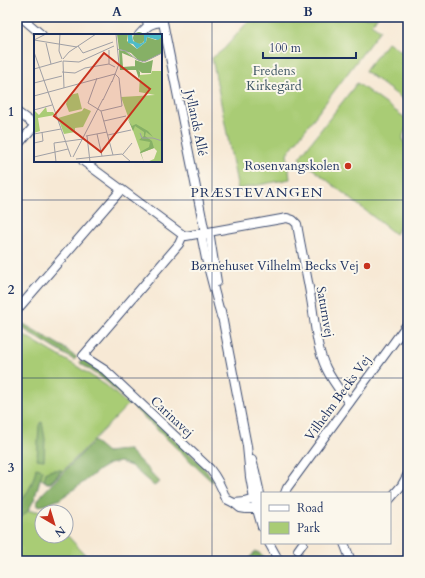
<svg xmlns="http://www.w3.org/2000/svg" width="425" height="578" viewBox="0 0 425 578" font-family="Cardo,serif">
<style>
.green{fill:#a9cc75;stroke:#627e6a}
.forest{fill:#86b066;stroke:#507062}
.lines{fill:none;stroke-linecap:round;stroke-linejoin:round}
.minor-casing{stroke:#3c4b70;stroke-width:10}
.minor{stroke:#fff;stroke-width:8}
.grid{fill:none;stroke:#1b2f5e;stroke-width:1;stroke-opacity:0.55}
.poi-dot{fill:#c8321e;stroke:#fbf7ec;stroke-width:1.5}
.labels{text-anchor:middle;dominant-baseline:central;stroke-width:4;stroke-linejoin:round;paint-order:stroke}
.park-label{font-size:13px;fill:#3e5664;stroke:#fbf7ec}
.street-label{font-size:13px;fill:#1b2f5e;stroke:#fbf7ec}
.poi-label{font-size:13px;fill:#1b2f5e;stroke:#fbf7ec;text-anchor:end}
.neighbourhood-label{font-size:14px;letter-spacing:1px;fill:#1b2f5e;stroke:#fbf7ec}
.inset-road{fill:none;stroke:#9f9fa5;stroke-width:1}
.view{fill:#c8321e;fill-opacity:0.15;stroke:#c8321e;stroke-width:2}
.inset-edge{fill:none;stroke:#1b2f5e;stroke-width:2}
.neatline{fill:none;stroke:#1b2f5e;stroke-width:1.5}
.grid-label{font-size:13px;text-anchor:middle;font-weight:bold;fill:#1b2f5e}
</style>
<rect width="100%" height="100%" fill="#fbf7ec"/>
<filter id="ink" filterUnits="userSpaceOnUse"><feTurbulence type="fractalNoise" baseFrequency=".025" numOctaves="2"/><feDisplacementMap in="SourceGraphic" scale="8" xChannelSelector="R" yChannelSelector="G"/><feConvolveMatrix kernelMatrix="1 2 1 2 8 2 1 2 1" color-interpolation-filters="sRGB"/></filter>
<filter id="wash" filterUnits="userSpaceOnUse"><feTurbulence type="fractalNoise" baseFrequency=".012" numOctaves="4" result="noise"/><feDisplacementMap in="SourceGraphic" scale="16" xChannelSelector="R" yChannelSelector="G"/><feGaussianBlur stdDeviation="0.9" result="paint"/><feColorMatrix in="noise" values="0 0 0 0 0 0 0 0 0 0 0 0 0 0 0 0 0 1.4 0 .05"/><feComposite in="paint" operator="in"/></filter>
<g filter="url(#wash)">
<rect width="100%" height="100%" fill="#f7e9d5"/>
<g class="green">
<path d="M252,17H378L371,24L380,30L287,154L290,179L238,189L212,58L224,49Z"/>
<path d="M388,42L408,56V103L365,71Z"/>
<path d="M357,83L408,120C408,133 397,134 408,149V216L395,234L299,158Z"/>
<path d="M17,331L78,367L107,386L128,405L51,483H47L40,478L17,506Z"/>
<path d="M28,511H44L45,512H42V536H66V534L91,561H17V521Z"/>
</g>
<g class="forest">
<path d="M17,320L63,347L73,355L77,357L74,360L17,325Z"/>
<path d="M82,359L105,374L201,464L214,481L213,482L210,480L108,383L98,375L81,364L80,362Z"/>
<path d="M42,422L45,439L44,460L37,459L39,426L40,423Z"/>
<path d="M94,441L107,452L123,450H129L160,482L154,486L131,466L120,462L109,464L99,470L84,482L60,499L45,505L38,506L37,502L43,493Z"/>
<path d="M36,468L43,470L34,500L28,511L17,521V506C27,496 34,481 36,468Z"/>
<path d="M53,470H62L52,481L48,483L44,480L46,472Z"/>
<path d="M255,552H258L265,558L267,561H246Z"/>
</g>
</g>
<g filter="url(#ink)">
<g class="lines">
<defs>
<g id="minor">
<path d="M21,17L42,35"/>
<path d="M146,17L148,25"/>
<path d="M162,17L205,233L202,239L206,259L221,316"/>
<path d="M139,35C147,26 150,23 163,22"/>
<path d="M17,112L35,125"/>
<path d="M17,146L35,125"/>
<path d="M83,161L183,235L186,236L287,218L293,220L297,224C301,249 307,274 311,299C315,322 316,347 326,368C332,381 341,392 349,403"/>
<path d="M205,233L210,237L217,282"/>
<path d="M183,235L179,244L83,356L105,370L210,469C218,479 222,488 226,499L234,503L240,508L246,509H262"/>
<path d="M17,310L121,190"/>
<path d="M221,311L247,446L250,477L254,499L262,527"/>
<path d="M252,460L255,471L262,503"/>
<path d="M285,493L287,488L408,323"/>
<path d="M390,499L402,485L408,474"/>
<path d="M234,503L245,502L259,498"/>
<path d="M269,543L279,561"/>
<path d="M344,543L351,561"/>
<path d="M298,550L303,543"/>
</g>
</defs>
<use href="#minor" class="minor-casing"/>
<use href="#minor" class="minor"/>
</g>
</g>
<path class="grid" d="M212,17V561M17,200H408M17,378H408"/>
<g class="poi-dot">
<circle cx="348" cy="166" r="4"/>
<circle cx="367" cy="266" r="4"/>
</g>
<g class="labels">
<g class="park-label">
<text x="274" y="71">Fredens<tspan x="274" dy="15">Kirkegård</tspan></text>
</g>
<g class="street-label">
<text transform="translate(196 123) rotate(78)">Jyllands Allé</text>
<text transform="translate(325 312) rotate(80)">Saturnvej</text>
<text transform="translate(338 398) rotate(-54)">Vilhelm Becks Vej</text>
<text transform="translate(172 417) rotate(43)">Carinavej</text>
</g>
<g class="poi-label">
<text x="340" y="166">Rosenvangskolen</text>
<text x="359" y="266">Børnehuset Vilhelm Becks Vej</text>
</g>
<g class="neighbourhood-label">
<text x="257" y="192">PRÆSTEVANGEN</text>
</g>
</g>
<g transform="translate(34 34)">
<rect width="128" height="128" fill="#f7e9d5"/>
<path d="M118,37H128V128H113L120,125L123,117L120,114L107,119L87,63L121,61L105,58L106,41L117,40ZM44,59L48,75L35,78L32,70L34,64L36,61ZM12,73L13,78H19L21,81L4,84L6,97L0,99V76L5,81ZM50,74L57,77L49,93L41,94V98L30,100L24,84L48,77Z" fill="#a9cc75"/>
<path d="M99 4a6 6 0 1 1 12 0a6 6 0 1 1-12 0ZM83,0H94L93,7L103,15L112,8L113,3L122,6L128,0V19L112,27H105L97,19L85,15ZM85,16L91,17L100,24L88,19L89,33L101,32L106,38V42L105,45L102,36H86ZM101,26L110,29L119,26L117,39H108L101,33ZM93,83L98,92L102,90L114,97L119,103L112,98L111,102L118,107L120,114L107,119L110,128L102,108L106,118L115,113L116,108L105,106L110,102V98L101,92L99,97Z" fill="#86b066"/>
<path d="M94,0H98L99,7L106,10L110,8V0H128V3L124,6L113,3L112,8L103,15L99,10L94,9Z" fill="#4ebcc7"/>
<path class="inset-road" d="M26,0L25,17L28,25M0,6L43,13M0,6L12,0M12,9L17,30M44,12L49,19L79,8M83,15L92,17L102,25L110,28L128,19M75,16V30L81,33M0,18L37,123M29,25L35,18L62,0M29,27L45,28L80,12M29,27L30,54M0,35L28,27M28,38L41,39L51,34L75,30M63,44L54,69L67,77L79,121M78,48L85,30L82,0M0,49L28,42M0,62L81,40M69,66L78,47M0,76L18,71M67,77L88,72L85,44L81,40M70,87L92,82M106,99L108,104H119L128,107M0,100L27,95M63,100L68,122M74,101L97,96M52,102L73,98M53,102L56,128M0,109L9,107L8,98M89,120L98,109M0,123L34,115M39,123L69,65M42,125L88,120L97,128M22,128L20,109L49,105"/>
<path class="view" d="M70,19L116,55L67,118L20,82Z"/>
<rect width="128" height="128" class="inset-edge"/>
</g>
<rect width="425" height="578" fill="none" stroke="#fbf7ec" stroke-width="44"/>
<rect x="261" y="492" width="130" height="52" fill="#fbf7ec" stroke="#a1a7b3"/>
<rect x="269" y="505" width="20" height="6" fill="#ffffff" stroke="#a1a7b3"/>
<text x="297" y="512" font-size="12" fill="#1b2f5e">Road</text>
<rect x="269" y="522" width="20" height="12" fill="#a9cc75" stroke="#a1a7b3"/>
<text x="297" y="532" font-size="12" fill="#1b2f5e">Park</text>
<g transform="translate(54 524) rotate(142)"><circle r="19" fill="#fbf7ec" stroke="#a1a7b3"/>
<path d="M0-3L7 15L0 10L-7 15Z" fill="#c8321e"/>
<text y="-6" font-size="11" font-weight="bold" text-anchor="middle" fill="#1b2f5e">N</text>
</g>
<path d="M263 52v6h93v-6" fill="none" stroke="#1b2f5e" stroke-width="2"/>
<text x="269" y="52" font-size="12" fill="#1b2f5e" stroke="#fbf7ec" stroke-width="3" paint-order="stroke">100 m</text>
<rect x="22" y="22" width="381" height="534" class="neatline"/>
<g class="grid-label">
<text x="117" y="16">A</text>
<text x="308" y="16">B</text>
<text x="11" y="116">1</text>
<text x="11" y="294">2</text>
<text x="11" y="472">3</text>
</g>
</svg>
